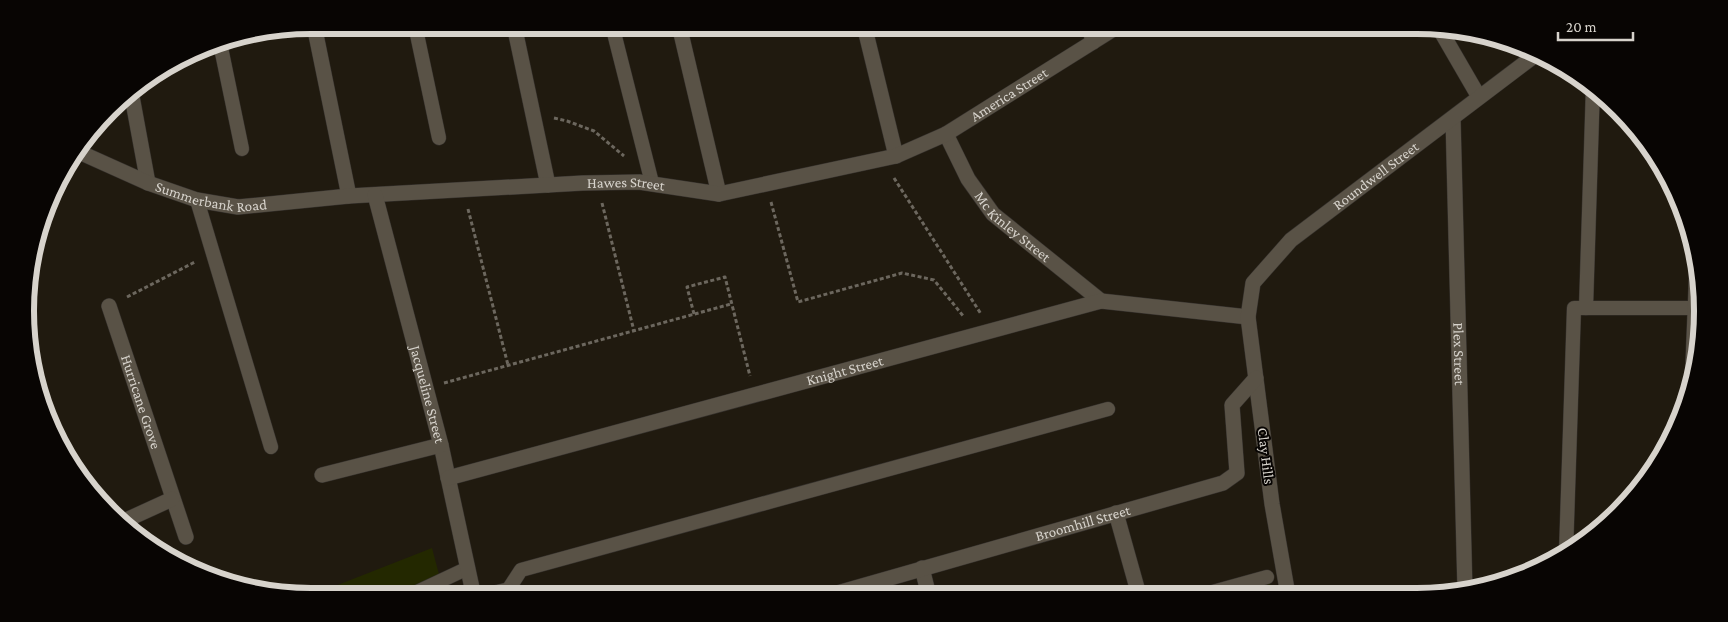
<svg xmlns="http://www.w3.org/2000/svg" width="1728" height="622" viewBox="0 0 1728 622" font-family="'Crimson Pro',serif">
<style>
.green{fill:#232800}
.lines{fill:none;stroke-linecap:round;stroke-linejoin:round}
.lane-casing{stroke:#36322e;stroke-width:15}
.street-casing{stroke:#36322e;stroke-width:16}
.secondary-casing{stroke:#36322e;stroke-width:16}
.path{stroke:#6c675e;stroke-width:3;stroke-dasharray:4 2.5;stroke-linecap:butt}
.lane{stroke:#595246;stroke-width:14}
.street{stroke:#595246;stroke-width:15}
.secondary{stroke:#595246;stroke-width:15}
.labels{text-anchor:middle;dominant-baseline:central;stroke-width:4;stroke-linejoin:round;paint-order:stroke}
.street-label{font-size:15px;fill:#d7d3cc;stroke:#080503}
.rim{fill:none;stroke:#d7d3cc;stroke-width:6}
</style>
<rect width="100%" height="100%" fill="#201a0f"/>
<g class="green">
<path d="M432,548L445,597H307Z"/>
<path d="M1270,583L1272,595H1229Z"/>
</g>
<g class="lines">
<defs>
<g id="lane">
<path d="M415,25L439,138"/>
<path d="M612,25L652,183"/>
<path d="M220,43L242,149"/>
<path d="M197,200L271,447"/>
<path d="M1586,308L1593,86"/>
<path d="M1566,553L1574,308H1695"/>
<path d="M508,590L521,570L1108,409"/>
<path d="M1202,595L1267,577"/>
<path d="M412,597L417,592L468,568"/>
</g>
<g id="street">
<path d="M314,25L349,196"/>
<path d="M514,25L548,185"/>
<path d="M679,25L719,194"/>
<path d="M864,25L896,156"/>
<path d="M1089,25L1093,42"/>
<path d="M1439,28L1479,97"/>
<path d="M131,91L148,183"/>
<path id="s1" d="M1453,118L1465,591"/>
<path id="s2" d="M946,134L968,179L993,214L1101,301"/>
<path id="s3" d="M79,152L148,183L197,200L238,207L349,196L583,183L639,182L719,194L896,156L946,134L1120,25"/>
<path id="s4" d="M375,195L441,445L474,597"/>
<path id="s5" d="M109,306L186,537"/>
<path d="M322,475L441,445"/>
<path id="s6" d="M448,478L1101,301L1248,317"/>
<path d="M1116,513L1139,595"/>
<path d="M124,521L172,499"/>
<path d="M922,568L929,596"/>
<path id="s7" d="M1288,595L1272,504L1248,317L1253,283L1291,240L1534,56"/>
<path id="s8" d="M827,596L1223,483L1237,473L1232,405L1256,378"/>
<path d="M477,597L508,590L510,597"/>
</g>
<path id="secondary" d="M1692,388L1697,263"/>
</defs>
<use href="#lane" class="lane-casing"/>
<use href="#street" class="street-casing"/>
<use href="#secondary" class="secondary-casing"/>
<g class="path">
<path d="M554,118L567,121L594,131L624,156"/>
<path d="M894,178L981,314"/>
<path d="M771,202L798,302L902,273L934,280L964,317"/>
<path d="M602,203L634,331"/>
<path d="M468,209L508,365"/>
<path d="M127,297L195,262"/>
<path d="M694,314L687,287L725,277L750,376"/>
<path d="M444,383L731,304"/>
</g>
<use href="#lane" class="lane"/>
<use href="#street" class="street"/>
<use href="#secondary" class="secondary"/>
</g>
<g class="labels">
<g class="street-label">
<text stroke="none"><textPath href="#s3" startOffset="962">America Street</textPath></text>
<text stroke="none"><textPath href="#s7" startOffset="479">Roundwell Street</textPath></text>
<text stroke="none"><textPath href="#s3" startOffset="558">Hawes Street</textPath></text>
<text stroke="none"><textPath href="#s3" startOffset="141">Summerbank Road</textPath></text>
<text stroke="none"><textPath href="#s2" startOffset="116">Mc Kinley Street</textPath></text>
<text stroke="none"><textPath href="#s1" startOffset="236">Plex Street</textPath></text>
<text stroke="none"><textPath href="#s6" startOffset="411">Knight Street</textPath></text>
<text stroke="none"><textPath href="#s4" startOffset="206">Jacqueline Street</textPath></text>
<text stroke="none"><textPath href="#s5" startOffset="101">Hurricane Grove</textPath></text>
<text transform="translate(1266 456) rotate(83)">Clay Hills</text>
<text stroke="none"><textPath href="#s8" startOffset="266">Broomhill Street</textPath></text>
</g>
</g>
<path d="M0 0H1728V622H0ZM311 34H1417A277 277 0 0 1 1694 311V311A277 277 0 0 1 1417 588H311A277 277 0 0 1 34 311V311A277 277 0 0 1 311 34Z" fill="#080503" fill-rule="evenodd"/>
<path class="rim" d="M311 34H1417A277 277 0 0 1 1694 311V311A277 277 0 0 1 1417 588H311A277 277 0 0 1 34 311V311A277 277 0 0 1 311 34Z"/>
<path d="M1558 32v8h75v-8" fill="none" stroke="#d7d3cc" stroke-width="2.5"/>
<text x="1566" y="32" font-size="15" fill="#d7d3cc" stroke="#080503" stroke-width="4" paint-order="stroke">20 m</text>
</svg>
